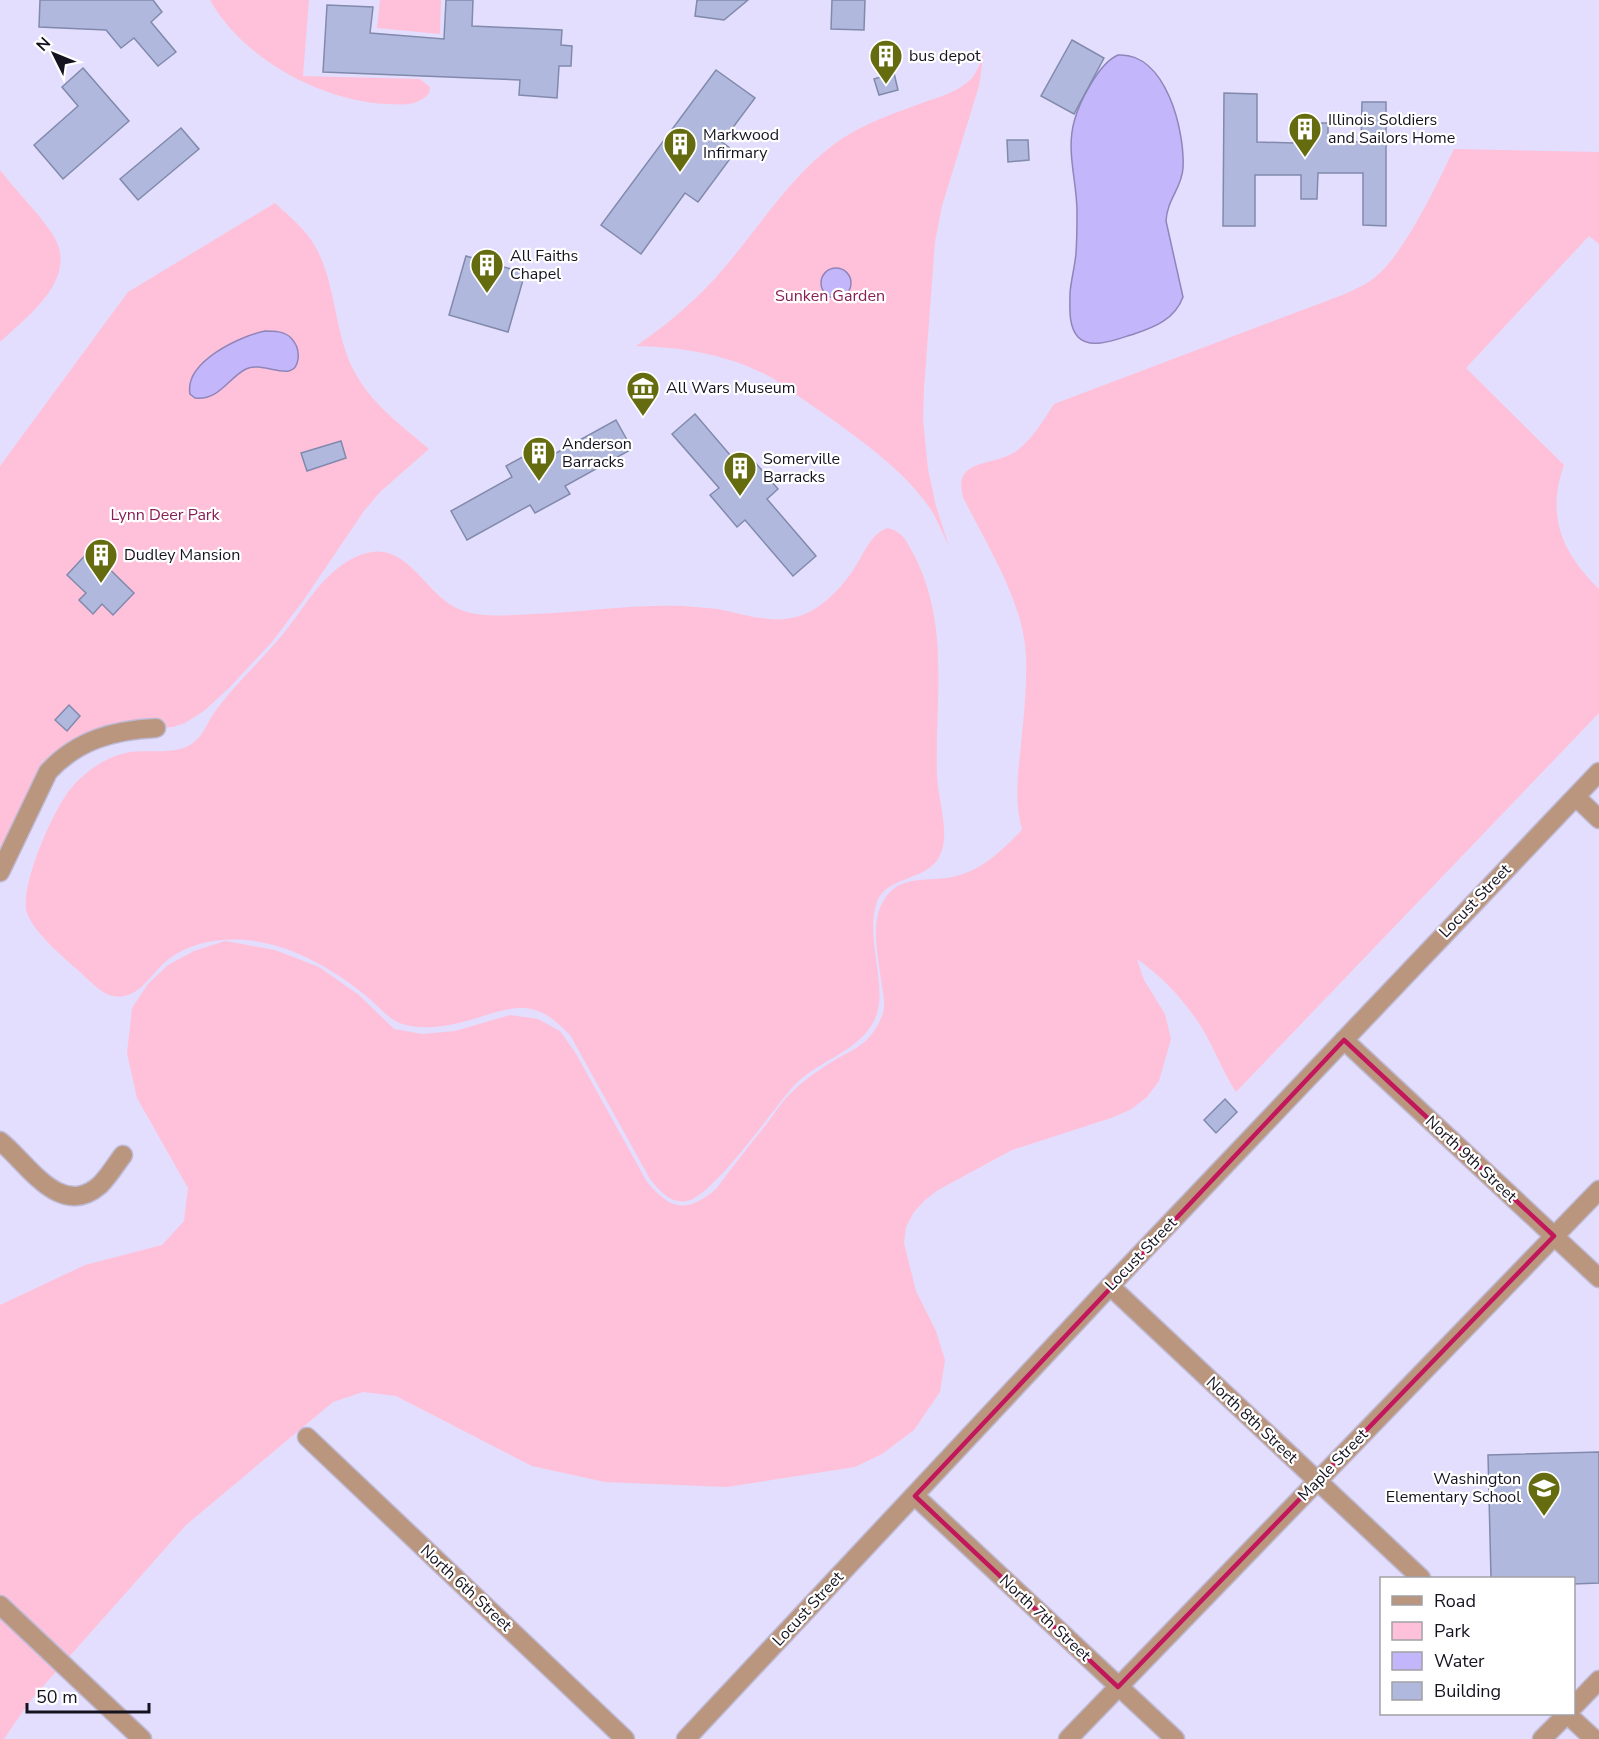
<svg xmlns="http://www.w3.org/2000/svg" width="1599" height="1739" viewBox="0 0 1599 1739" font-family="'Nunito Sans',sans-serif">
<style>
.green{fill:#ffc1d9}
.water{fill:#c4b6fa;stroke:#9085b9;stroke-width:1.5}
.building{fill:#b0b9dd;stroke:#818aac;stroke-width:1.5}
.lines{fill:none;stroke-linecap:round;stroke-linejoin:round}
.minor-casing{stroke:#beb9d5;stroke-width:21}
.minor{stroke:#ba967f;stroke-width:18}
.marked{fill:none;stroke:#c2185b;stroke-width:4.5;stroke-linejoin:round}
.labels{text-anchor:middle;dominant-baseline:central;stroke-width:4.5;stroke-linejoin:round;paint-order:stroke}
.poi-label{font-size:16px;fill:#151320;stroke:#fff;text-anchor:start}
.park-label{font-size:16px;fill:#881e55;stroke:#fff}
.street-label{font-size:16px;fill:#151320;stroke:#fff}
</style>
<rect width="100%" height="100%" fill="#e3defd"/>
<g class="green">
<path d="M210,0H309L303,76L420,79L430,87L429,93C419,106 403,105 387,104C321,101 243,59 210,0Z"/>
<path d="M380,0H441L440,34L377,28Z"/>
<path d="M984,51L979,86L942,206L935,242L924,389L923,419L928,469L936,506L949,547C944,536 939,524 933,513C901,461 824,415 774,379C731,355 684,347 636,346C668,324 699,298 724,268C762,224 794,170 843,138C868,122 895,113 922,103C939,97 958,92 971,79C978,71 981,61 984,51Z"/>
<path d="M1454,149L1599,152V244L1589,236L1466,368L1564,465C1546,516 1562,553 1599,589V713L1236,1092C1223,1072 1215,1050 1203,1030C1188,1004 1162,976 1137,959L1144,980L1165,1014L1171,1039L1159,1081L1147,1097L1130,1110L1111,1118L1012,1150L938,1190L925,1200L914,1212L906,1227L904,1243L916,1291L936,1331L945,1360L940,1392L914,1430L882,1454L855,1467L727,1487L605,1482L532,1466L396,1396L363,1392L333,1402L186,1525L30,1701L4,1739H0V1305L85,1265L162,1245L184,1221L188,1188L137,1098L127,1053L132,1008L148,984L168,965L194,951L225,941L275,950L319,967L359,995L394,1029L422,1034L455,1031L510,1015L538,1019L560,1031L575,1052L647,1182C671,1210 686,1214 716,1189C733,1166 751,1143 769,1121C776,1111 783,1100 792,1092C801,1083 813,1074 824,1067C848,1050 868,1049 881,1018C886,1008 884,998 882,987C879,957 866,915 891,891C908,875 935,882 956,876C983,870 1003,849 1022,830C1014,801 1018,773 1021,744C1024,715 1027,686 1026,657C1024,602 987,546 963,497C952,458 992,467 1015,452C1032,440 1043,421 1054,404L1345,294C1355,289 1366,285 1374,278C1404,255 1437,184 1454,149Z"/>
<path d="M0,170C16,191 36,210 51,232C82,276 30,314 0,342Z"/>
<path d="M275,203C289,216 305,229 315,246C336,283 334,331 353,369C370,403 401,425 429,449L380,492L364,511L303,601L272,642L229,688L204,711L185,723L173,727L156,728L73,749L0,865V466L128,292Z"/>
<path d="M887,528C903,531 907,542 914,555C950,625 935,698 937,773C937,796 949,828 942,850C932,884 886,872 876,905C865,941 890,991 874,1021C857,1054 814,1061 791,1089C772,1111 712,1197 687,1201C670,1204 659,1190 650,1179L570,1035C560,1025 549,1014 535,1010C517,1005 500,1011 483,1016C458,1024 432,1031 406,1025C391,1022 382,1010 371,1000C335,970 294,945 246,940C217,938 187,943 164,963C152,974 141,993 124,996C106,1000 92,983 80,972C63,957 35,934 27,913C19,889 50,819 64,798C76,779 97,762 118,755C145,745 181,761 200,736C206,729 209,720 214,713C234,685 261,661 283,634C307,605 325,567 363,554C409,538 426,600 464,611C485,618 511,615 534,614C583,612 633,604 683,606C695,607 707,608 718,609C744,614 770,624 796,617C820,611 842,588 855,567C865,552 870,535 887,528Z"/>
</g>
<g class="water">
<path d="M1118,55C1166,52 1185,131 1183,168C1182,188 1167,199 1166,221L1183,297C1175,319 1155,327 1134,334C1120,338 1091,351 1078,337C1068,326 1070,307 1070,293C1071,280 1075,266 1076,253C1077,239 1077,225 1077,212C1077,181 1066,152 1074,122C1079,102 1099,63 1118,55Z"/>
<circle cx="836" cy="283" r="15"/>
<path d="M265,331C273,331 285,331 291,338C296,343 299,351 298,359C295,385 263,360 246,369C228,378 219,401 195,398L190,394C184,362 240,336 265,331Z"/>
</g>
<g class="building">
<path d="M40,0H153L162,12L151,22L176,52L158,66L134,38L121,48L106,30L39,27Z"/>
<path d="M446,0H473L472,26L562,30L561,45L572,46L571,66H559L557,98L519,95L520,80L323,72L327,5L373,7L370,33L444,39Z"/>
<path d="M697,0H748L724,20L695,16Z"/>
<path d="M832,0H865L864,30L831,29Z"/>
<path d="M1072,40L1104,58L1074,114L1041,96Z"/>
<path d="M83,68L129,121L63,179L34,145L78,106L62,87Z"/>
<path d="M716,70L755,98L722,142L735,152L698,202L685,193L641,254L601,225Z"/>
<path d="M894,73L898,90L879,95L874,79Z"/>
<path d="M1224,93L1257,94V142L1293,143L1294,123H1328V142H1361L1362,102H1386V226L1363,225V173H1318L1317,199H1301V175H1255V226H1223Z"/>
<path d="M181,128L199,149L138,200L120,179Z"/>
<path d="M1007,140H1028L1029,160L1008,162Z"/>
<path d="M466,256L525,273L508,332L449,315Z"/>
<path d="M695,414L742,469L753,460L778,489L767,499L816,556L793,576L745,520L737,527L710,495L719,488L672,434Z"/>
<path d="M616,420L632,449L565,486L570,494L535,513L530,505L467,540L451,511L512,477L506,466L543,446L549,457Z"/>
<path d="M341,441L346,458L307,471L301,453Z"/>
<path d="M90,550L134,593L113,615L102,604L93,614L79,600L86,593L67,575Z"/>
<path d="M69,705L80,716L67,731L55,720Z"/>
<path d="M1225,1099L1237,1112L1216,1133L1204,1120Z"/>
<path d="M1599,1452V1583L1574,1584V1578H1491L1488,1455Z"/>
</g>
<g class="lines">
<defs>
<g id="minor">
<path d="M1576,797L1599,819"/>
<path d="M0,872L48,772C77,740 114,730 156,728"/>
<path d="M1344,1040L1599,1278"/>
<path d="M0,1141C28,1163 60,1220 100,1185C109,1176 116,1164 123,1155"/>
<path d="M1110,1286L1421,1578"/>
<path d="M307,1437L625,1739"/>
<path d="M915,1496L1175,1739"/>
<path d="M0,1605L142,1739"/>
<path d="M1574,1706L1599,1680"/>
<path d="M1567,1714L1594,1739"/>
<path d="M686,1739L1110,1286L1599,772"/>
<path d="M1068,1739L1599,1190"/>
<path d="M1542,1739L1567,1714"/>
</g>
</defs>
<use href="#minor" class="minor-casing"/>
<use href="#minor" class="minor"/>
</g>
<path class="marked" d="M1344,1040L1554,1236L1118,1687L915,1496Z"/>
<defs>
<symbol id="building-pin" viewBox="-11 -11 22 30"><path d="M0 17L-7.5 6A9.5 9.5 0 1 1 7.5 6Z" fill="#656b0f" stroke="#fff"/><path d="M-4-6H4V6H1V3H-1V6H-4ZM-2.5-4.3h1.7v1.8h-1.7ZM.8-4.3h1.7v1.8H.8ZM-2.5-1h1.7V.8h-1.7ZM.8-1h1.7V.8H.8Z" fill="#fff"/></symbol>
<symbol id="museum-pin" viewBox="-11 -11 22 30"><path d="M0 17L-7.5 6A9.5 9.5 0 1 1 7.5 6Z" fill="#656b0f" stroke="#fff"/><path d="M0-6L6-3V-2H-6V-3ZM-5-1h2V3h-2ZM-1-1h2V3h-2ZM3-1h2V3H3ZM-6 4H6V6H-6Z" fill="#fff"/></symbol>
<symbol id="school-pin" viewBox="-11 -11 22 30"><path d="M0 17L-7.5 6A9.5 9.5 0 1 1 7.5 6Z" fill="#656b0f" stroke="#fff"/><path d="M0-5L7-2L0 1L-7-2ZM-4 1L0 2.5L4 1V4Q0 6-4 4Z" fill="#fff"/></symbol>
</defs>
<g fill-rule="evenodd">
<use href="#building-pin" x="867" y="37" width="38" height="52"/>
<use href="#building-pin" x="1286" y="110" width="38" height="52"/>
<use href="#building-pin" x="661" y="125" width="38" height="52"/>
<use href="#building-pin" x="468" y="246" width="38" height="52"/>
<use href="#museum-pin" x="624" y="369" width="38" height="52"/>
<use href="#building-pin" x="520" y="434" width="38" height="52"/>
<use href="#building-pin" x="721" y="449" width="38" height="52"/>
<use href="#building-pin" x="82" y="536" width="38" height="52"/>
<use href="#school-pin" x="1525" y="1469" width="38" height="52"/>
</g>
<g class="labels">
<g class="poi-label">
<text x="909" y="56">bus depot</text>
<text x="1328" y="120">Illinois Soldiers<tspan x="1328" dy="18">and Sailors Home</tspan></text>
<text x="703" y="135">Markwood<tspan x="703" dy="18">Infirmary</tspan></text>
<text x="510" y="256">All Faiths<tspan x="510" dy="18">Chapel</tspan></text>
<text x="666" y="388">All Wars Museum</text>
<text x="562" y="444">Anderson<tspan x="562" dy="18">Barracks</tspan></text>
<text x="763" y="459">Somerville<tspan x="763" dy="18">Barracks</tspan></text>
<text x="124" y="555">Dudley Mansion</text>
<text x="1521" y="1479" text-anchor="end">Washington<tspan x="1521" dy="18">Elementary School</tspan></text>
</g>
<g class="park-label">
<text x="830" y="296">Sunken Garden</text>
<text x="165" y="515">Lynn Deer Park</text>
</g>
<g class="street-label">
<text transform="translate(1475 901) rotate(-46)">Locust Street</text>
<text transform="translate(1471 1159) rotate(43)">North 9th Street</text>
<text transform="translate(1141 1254) rotate(-46)">Locust Street</text>
<text transform="translate(1252 1420) rotate(43)">North 8th Street</text>
<text transform="translate(1333 1465) rotate(-46)">Maple Street</text>
<text transform="translate(466 1588) rotate(43)">North 6th Street</text>
<text transform="translate(808 1609) rotate(-47)">Locust Street</text>
<text transform="translate(1045 1618) rotate(43)">North 7th Street</text>
</g>
</g>
<rect x="1380" y="1577" width="195" height="138" fill="#ffffff" stroke="#a1a1a6" stroke-width="1.5"/>
<rect x="1392" y="1596" width="30" height="9" fill="#ba967f" stroke="#a1a1a6" stroke-width="1.5"/>
<text x="1434" y="1607" font-size="18" fill="#151320">Road</text>
<rect x="1392" y="1622" width="30" height="18" fill="#ffc1d9" stroke="#a1a1a6" stroke-width="1.5"/>
<text x="1434" y="1637" font-size="18" fill="#151320">Park</text>
<rect x="1392" y="1652" width="30" height="18" fill="#c4b6fa" stroke="#a1a1a6" stroke-width="1.5"/>
<text x="1434" y="1667" font-size="18" fill="#151320">Water</text>
<rect x="1392" y="1682" width="30" height="18" fill="#b0b9dd" stroke="#a1a1a6" stroke-width="1.5"/>
<text x="1434" y="1697" font-size="18" fill="#151320">Building</text>
<g transform="translate(54 54) rotate(313)" stroke="#ffffff" stroke-width="4.5" paint-order="stroke">
<path d="M0-4.5L10 22L0 15L-10 22Z" fill="#151320"/>
<text y="-9" font-size="16" font-weight="bold" text-anchor="middle" fill="#151320">N</text>
</g>
<path d="M27 1703v9h122v-9" fill="none" stroke="#151320" stroke-width="3"/>
<text x="36" y="1703" font-size="18" fill="#151320" stroke="#ffffff" stroke-width="4.5" paint-order="stroke">50 m</text>
</svg>
